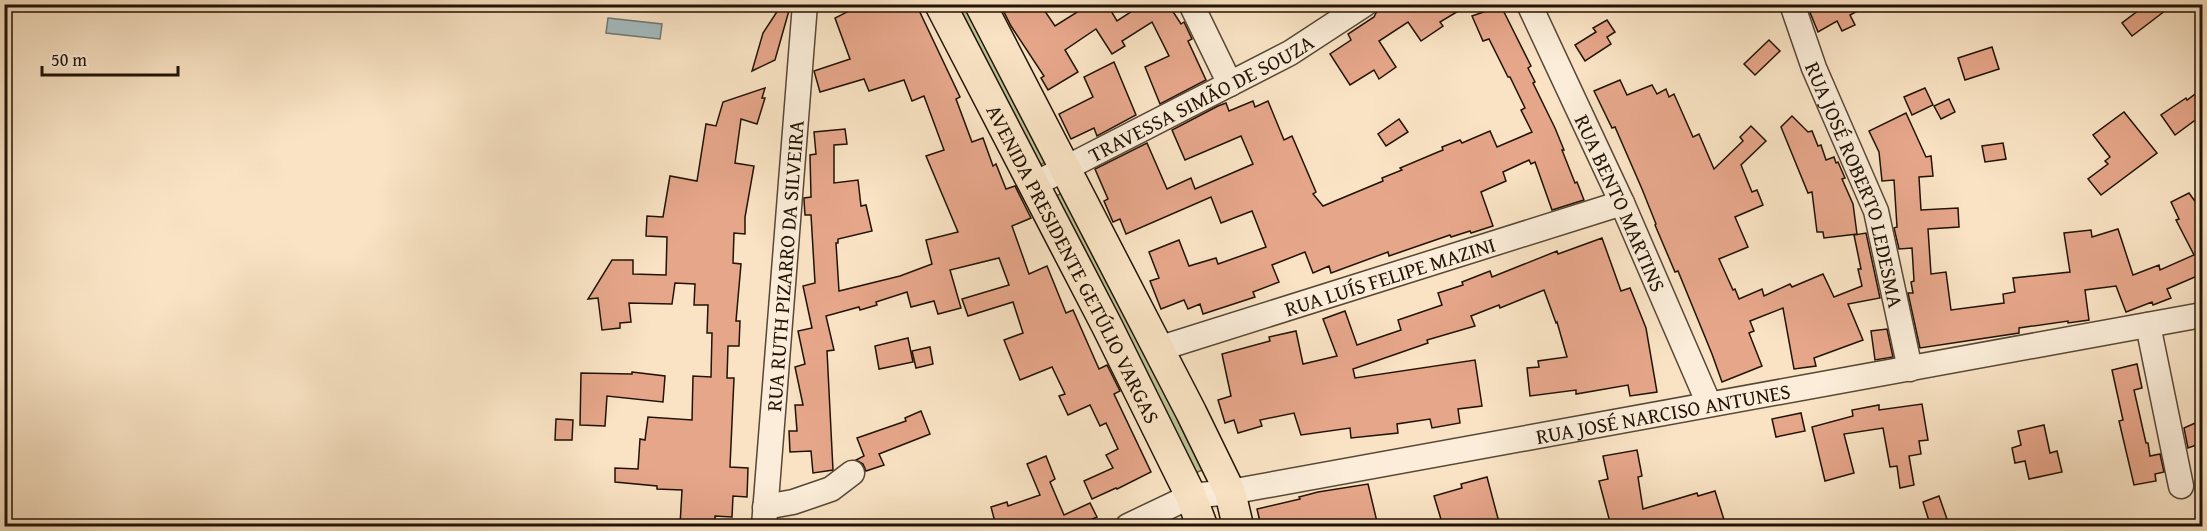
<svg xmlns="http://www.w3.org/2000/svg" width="2207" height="531" viewBox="0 0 2207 531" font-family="'Gentium Book Plus',serif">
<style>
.green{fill:#bac497;stroke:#6e6c4e;stroke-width:1.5}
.water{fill:#a3bbbf;stroke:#6f7875;stroke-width:1.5}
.building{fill:#e6a68a;stroke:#211305;stroke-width:1.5}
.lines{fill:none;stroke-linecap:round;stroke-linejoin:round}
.minor-casing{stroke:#574735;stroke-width:27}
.major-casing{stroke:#211305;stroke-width:33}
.minor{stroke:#fbedd9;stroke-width:24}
.major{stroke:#f9e3c4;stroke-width:30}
.labels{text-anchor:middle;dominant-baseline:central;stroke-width:4.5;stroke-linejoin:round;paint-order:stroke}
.street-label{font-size:21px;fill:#211305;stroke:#fbedd9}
</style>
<rect width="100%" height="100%" fill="#f9e3c4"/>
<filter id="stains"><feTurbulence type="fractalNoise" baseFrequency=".00333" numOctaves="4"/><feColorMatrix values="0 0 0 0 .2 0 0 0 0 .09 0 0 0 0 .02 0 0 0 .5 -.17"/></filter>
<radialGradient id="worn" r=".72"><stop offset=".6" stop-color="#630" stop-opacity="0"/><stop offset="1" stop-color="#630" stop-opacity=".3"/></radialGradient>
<g class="green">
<path d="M954,5H967L1047,161L1037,167Z"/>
<path d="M1064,192L1205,469L1195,473L1054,197Z"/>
</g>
<path class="water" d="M608,18L662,24L660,39L606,33Z"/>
<g class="building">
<path d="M782,4H791L790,7L775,60L752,71L763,33Z"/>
<path d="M851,4H916L960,97L956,99L972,142L983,138L993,166L996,164L1006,189L1015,186L1031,218L1012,226L1029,274L1047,266L1066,313L1073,310L1099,369L1107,365L1120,391L1114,394L1151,472L1117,489L1116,488L1092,499L1084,481L1113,468L1106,455L1118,449L1106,423L1100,426L1090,405L1068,415L1059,396L1065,394L1052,367L1020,380L1004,340L1023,333L1013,302L968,316L962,299L1009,285L999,258L950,270L961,308L938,314L934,301L911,307L907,292L876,302L877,305L860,310L859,307L826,316L834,350L827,351L833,470L813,473L811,451L790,452L789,431H797L795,405H803L795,367L805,364L798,331L812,328L803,286L815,283L811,215H805L804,200V198L811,197L810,155L816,154L814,132L845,129L847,144L834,145V183L858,180L861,206L866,205L872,231L838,239V243H836L839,291L900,276L932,264L926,240L958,232L926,156L944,150L924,96L912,101L904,80L869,91L864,79L820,92L814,71L850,59L835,18L853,9Z"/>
<path d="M1000,4H1040L1055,26L1090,4H1107L1117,21L1143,4H1168L1181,24L1184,22L1192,39L1188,41L1206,80L1160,104L1145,67L1169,56L1152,22L1122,41L1125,46L1112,54L1096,29L1065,50L1078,72L1048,90L1041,78L1044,76L1011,26Z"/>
<path d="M1385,4H1470L1440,22L1443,26L1421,41L1408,22L1379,41L1396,67L1379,79L1374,70L1350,85L1330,54L1351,40L1348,34L1374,17L1378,9Z"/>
<path d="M1819,4H1870L1850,15L1855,25L1842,31L1837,21L1818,32L1809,10Z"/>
<path d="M2147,4H2174L2132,36L2122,23Z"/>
<path d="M1501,6L1531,66L1528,68L1535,82L1533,83L1555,128L1564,150H1562L1575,183L1577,182L1584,200L1552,210L1535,162L1531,164L1529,160L1503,172L1506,181L1481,192L1493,226L1471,233L1470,231L1451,237L1450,235L1389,256L1388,252L1331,273L1329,266L1313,273L1305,252L1272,265L1279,282L1253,292L1255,297L1203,314L1200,304L1188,309L1184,300L1161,309L1150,281L1159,278L1149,252L1179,240L1189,266L1216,258L1218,264L1266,247L1252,211L1221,223L1211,197L1126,234L1120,219L1113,222L1104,201L1108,199L1095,169L1147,143L1167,189L1191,178L1195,189L1253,164L1241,136L1185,160L1172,130L1218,106L1226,103L1229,111L1253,101L1255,107L1268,101L1284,140L1292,136L1316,192L1313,194L1323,206L1383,181L1382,178L1402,170L1400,168L1438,152L1443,150L1442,147L1460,140L1462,143L1490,131L1497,147L1532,132L1521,110L1525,108L1510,77H1508L1489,39L1483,41L1472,16Z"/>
<path d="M1607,20L1615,32L1607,37L1611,44L1585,61L1575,45L1596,32L1593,28Z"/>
<path d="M1769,40L1780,51L1755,75L1744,64Z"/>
<path d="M1992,47L1999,69L1965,80L1958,58Z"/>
<path d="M1114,62L1136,115L1097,136L1094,128L1071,139L1059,114L1093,97L1084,77Z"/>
<path d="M1620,80L1627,95L1652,85L1657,94L1666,89L1669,97L1674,94L1693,137L1699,134L1714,169L1743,141L1740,137L1751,126L1766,141L1741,165L1752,192L1757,190L1763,205L1735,217L1748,247L1719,259L1733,290L1735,289L1739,299L1762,289L1764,296L1790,284L1792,287L1823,274L1834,297L1862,286L1858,269H1861L1854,235L1866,233L1880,298L1848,304L1863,340L1814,358L1816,366L1794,369L1783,308L1750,321L1754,331L1749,333L1762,366L1722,382L1712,354L1678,271L1675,272L1655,225L1656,224L1642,189L1615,127L1612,128L1594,91Z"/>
<path d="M765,88L762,98H765L757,124L741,119L735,163L754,166L745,217V234L734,233L733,263L741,264L736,321H740L739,346H728L727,378H734L730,467L748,468L747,497L733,496L732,517L715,516V526L680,525L682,490L657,489V486L615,482V468L638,469L640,439L645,440L648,417L692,420L693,376L711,377L712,333H707L708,305H694L695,284L675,283L672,304L629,303L631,322L620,323V328L602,330L598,298L588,299L612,260H633V274L666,275L667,237L646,236L647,216L663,217L670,176L697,181L706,124L716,126L723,102Z"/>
<path d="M1925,88L1933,105L1912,115L1904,97Z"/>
<path d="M2202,89V115L2175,135L2161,115L2186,98L2187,100Z"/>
<path d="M1949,99L1955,112L1941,119L1934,106Z"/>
<path d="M2124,112L2157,153L2101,195L2088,179L2108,164L2105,161L2110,157L2093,135Z"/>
<path d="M1906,113L1926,157L1931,156L1933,176L1919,177L1921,210L1958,208L1959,227L1928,229L1931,274L1946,272L1951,310L2004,303L2003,294L2015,292L2013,278L2070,272L2064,233L2091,230L2092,237L2118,229L2133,275L2159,265L2160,270L2194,255L2176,220L2179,219L2171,202L2189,193L2202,211V274L2167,289L2171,298L2153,305L2152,302L2126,312L2116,286L2085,290L2089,320L2068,323V321L2019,328V333L1920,348L1908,293H1913L1911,282L1914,281L1912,248L1899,249L1894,228L1897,227L1894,180L1882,181L1879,152L1869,131Z"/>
<path d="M1792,116L1808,132L1812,131L1818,146L1821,145L1826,160L1834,157L1836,163L1838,162L1845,178L1842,179L1853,204L1857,234L1824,238L1823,232H1817L1812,192L1808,193L1781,127Z"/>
<path d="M1399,119L1408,132L1386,146L1378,134Z"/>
<path d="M2003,143L2006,159L1985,162L1982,146Z"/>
<path d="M1602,238L1621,291L1630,288L1646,328L1657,392L1630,396L1628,385L1576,394V390L1530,396L1527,368L1539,367L1538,361L1567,357L1557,322L1556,323L1544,290L1500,308L1499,305L1471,316L1475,326L1427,340L1428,343L1353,369L1355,378L1475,360L1482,406L1458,409L1460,423L1432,428L1430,419L1397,424L1398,433L1351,438L1350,428L1301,435L1294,413L1260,420L1262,426L1238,433L1234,420L1225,423L1218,400L1231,396L1222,354L1270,341L1269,337L1296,331L1303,364L1337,356L1323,319L1345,311L1357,345L1401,330L1398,320L1442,305L1438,293L1463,285L1462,282L1490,271L1492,277L1557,251L1558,254Z"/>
<path d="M1887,329L1893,357L1875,360L1871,331Z"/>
<path d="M908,338L913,362L879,369L875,346Z"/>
<path d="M930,347L933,364L916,368L912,351Z"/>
<path d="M2137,364L2142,388L2134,390L2146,443H2148L2150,456L2160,454L2164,472L2155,474L2156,481L2134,485L2119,421L2123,420L2112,370Z"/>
<path d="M632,372L665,376L663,402L607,396L605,426L580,425L581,373L632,374Z"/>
<path d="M1922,404L1928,440L1919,441L1921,454L1909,456L1914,485L1900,488L1897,466L1890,467L1883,428L1844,434L1854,473L1825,481L1812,427L1853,416L1852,410L1879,405V410Z"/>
<path d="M921,411L930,434L879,454L884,465L866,471L863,464L856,460L864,456L857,438L906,421L905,418Z"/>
<path d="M1801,413L1805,431L1776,437L1772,419Z"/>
<path d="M556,419L573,420L572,440H555Z"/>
<path d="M2202,420V443L2188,448L2184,428Z"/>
<path d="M2044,425L2050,453L2057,451L2062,472L2029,479L2025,461L2015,463L2012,448L2021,445L2018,431Z"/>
<path d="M1637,450L1642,476L1638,477L1643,509L1697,493L1698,496L1715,491L1726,526H1611L1599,481L1608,479L1603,456Z"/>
<path d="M1046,456L1055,479L1050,482L1064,515L1090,503L1097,517L1076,526H996L991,507L1007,502L1008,506L1040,495L1027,464Z"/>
<path d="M1487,477L1500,526H1443L1434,496L1462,488L1461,484Z"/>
<path d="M1368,484L1378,526H1354L1353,522L1334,526H1261L1257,509L1300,499L1299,497L1318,492Z"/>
<path d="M1939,496L1947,519L1930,524L1923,502Z"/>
</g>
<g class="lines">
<defs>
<g id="minor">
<path d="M1191,4L1230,84"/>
<path id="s1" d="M1529,4L1622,203L1709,404"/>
<path id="s2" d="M1792,4L1814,68L1876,211L1910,369"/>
<path id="s3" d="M1033,185L1290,53L1365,4"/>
<path d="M2148,325L2181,486"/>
<path id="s4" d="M1158,349L1622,203"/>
<path d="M765,507L793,502L831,489L852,473"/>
<path id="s5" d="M764,526L805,4"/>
<path id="s6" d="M1128,526L1191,496L1230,492L2202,315"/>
</g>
<g id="major">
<path id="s7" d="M940,4L1107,326L1191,496L1202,526"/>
<path d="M980,4L1191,412L1230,492L1238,526"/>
</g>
</defs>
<use href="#minor" class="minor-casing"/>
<use href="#major" class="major-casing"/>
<use href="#minor" class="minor"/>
<use href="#major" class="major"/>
</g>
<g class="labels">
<g class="street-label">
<text stroke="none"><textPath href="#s3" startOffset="189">TRAVESSA SIMÃO DE SOUZA</textPath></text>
<text stroke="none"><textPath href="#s2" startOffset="192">RUA JOSÉ ROBERTO LEDESMA</textPath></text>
<text stroke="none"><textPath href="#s1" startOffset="219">RUA BENTO MARTINS</textPath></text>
<text stroke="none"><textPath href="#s7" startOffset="292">AVENIDA PRESIDENTE GETÚLIO VARGAS</textPath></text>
<text stroke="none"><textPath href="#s5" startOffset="261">RUA RUTH PIZARRO DA SILVEIRA</textPath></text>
<text stroke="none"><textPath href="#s4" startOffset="243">RUA LUÍS FELIPE MAZINI</textPath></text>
<text stroke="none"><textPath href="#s6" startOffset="549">RUA JOSÉ NARCISO ANTUNES</textPath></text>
</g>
</g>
<rect width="2207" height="531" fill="none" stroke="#f9e3c4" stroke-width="24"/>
<rect x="6" y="6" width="2195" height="519" fill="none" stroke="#211305" stroke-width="3"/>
<rect x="12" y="12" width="2183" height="507" fill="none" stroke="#211305" stroke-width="1.5"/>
<path d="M42 66v9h136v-9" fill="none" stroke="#211305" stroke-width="3"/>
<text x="51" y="66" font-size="18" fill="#211305" stroke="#fbedd9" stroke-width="4.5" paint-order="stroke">50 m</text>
<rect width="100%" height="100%" filter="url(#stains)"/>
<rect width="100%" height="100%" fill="url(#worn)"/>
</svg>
